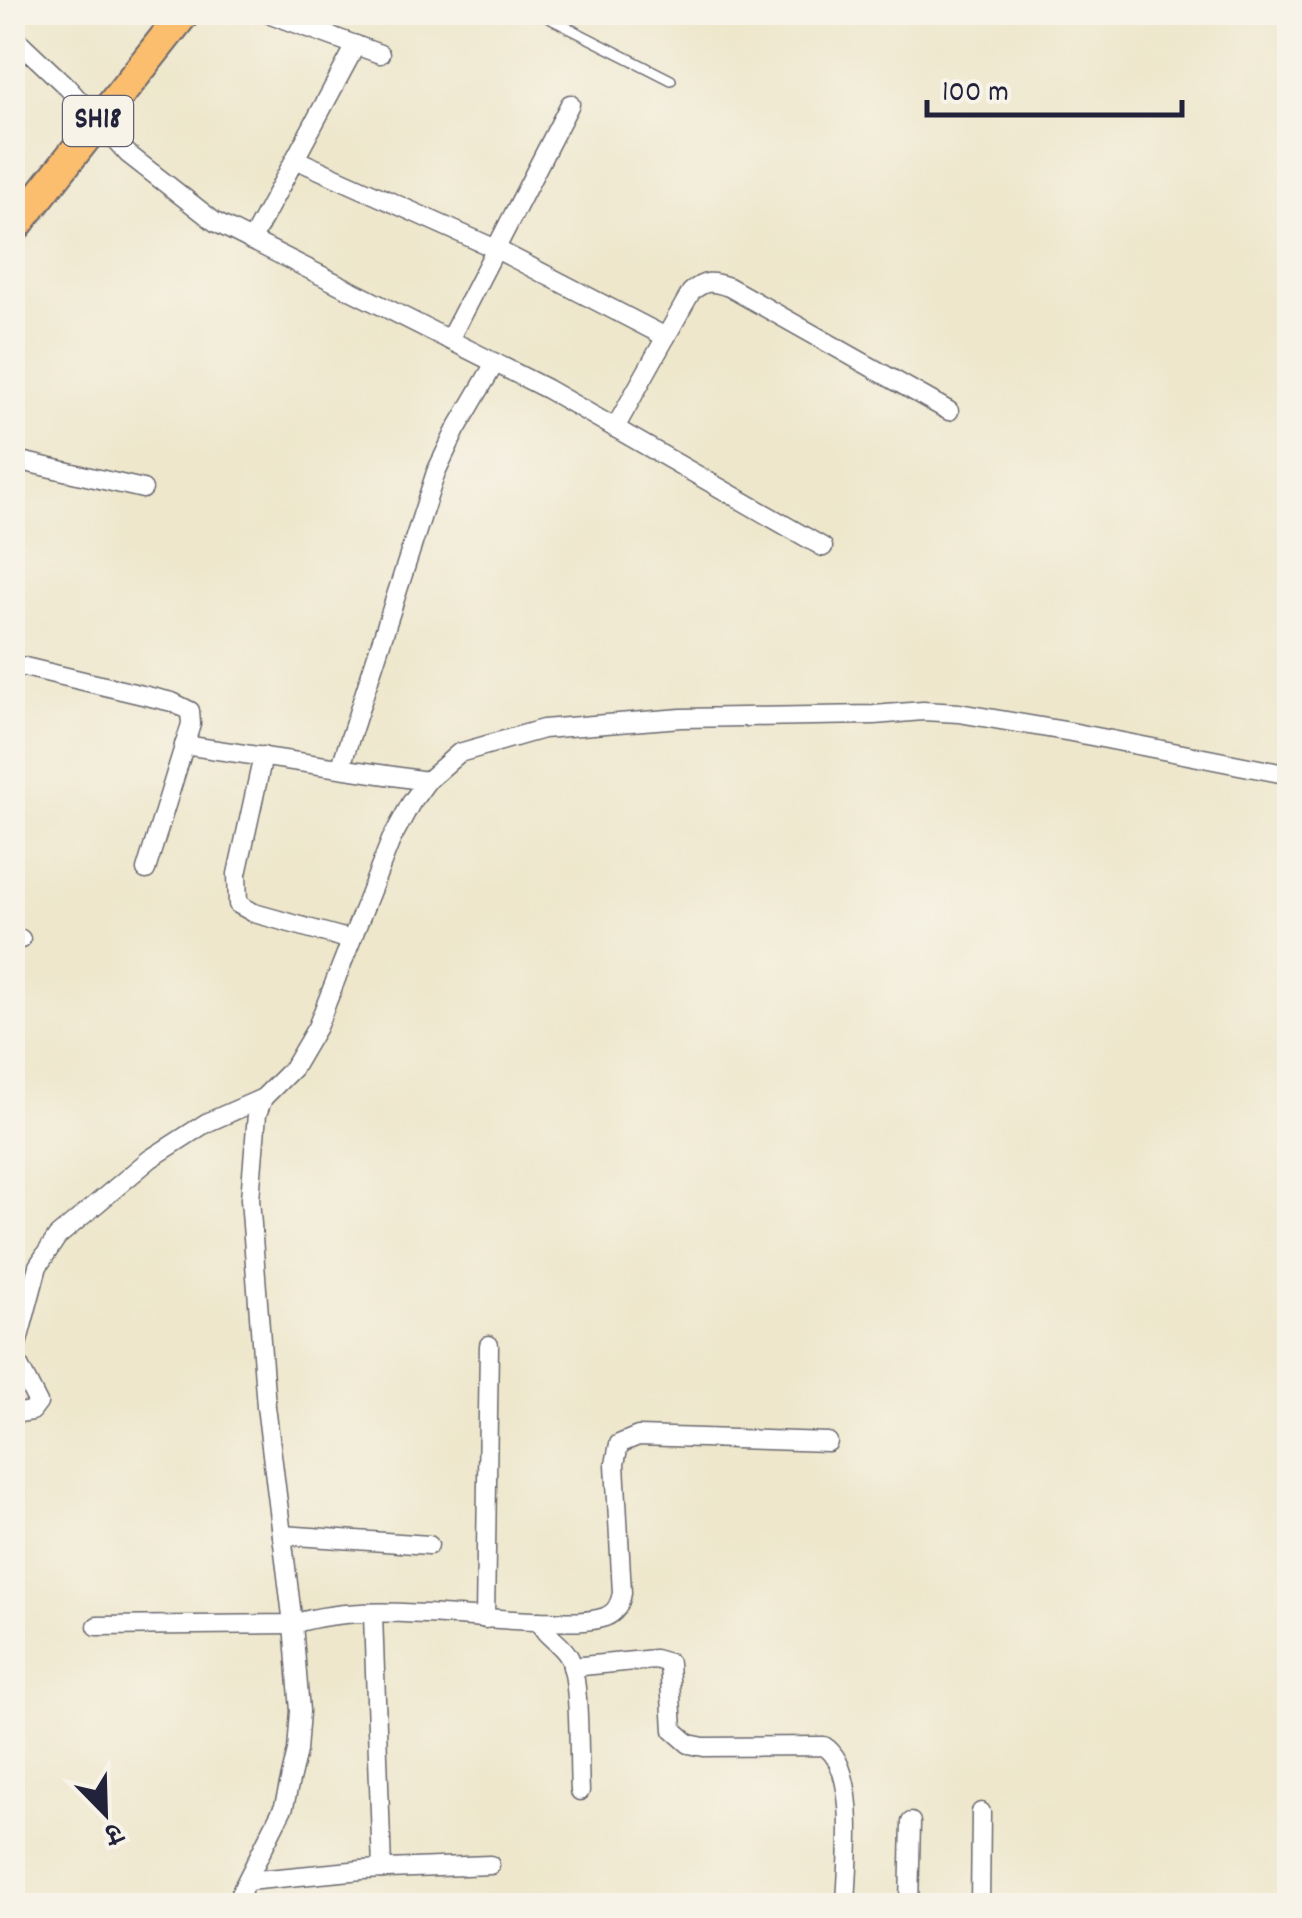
<svg xmlns="http://www.w3.org/2000/svg" width="1302" height="1918" viewBox="0 0 1302 1918" font-family="Dekko,'Playpen Sans Deva',sans-serif">
<style>
.lines{fill:none;stroke-linecap:round;stroke-linejoin:round}
.lane-casing{stroke:#69676e;stroke-width:12}
.street-casing{stroke:#69676e;stroke-width:21}
.secondary-casing{stroke:#69676e;stroke-width:29}
.primary-casing{stroke:#69676e;stroke-width:34}
.lane{stroke:#fff;stroke-width:9}
.street{stroke:#fff;stroke-width:18}
.secondary{stroke:#fde5c5;stroke-width:25}
.primary{stroke:#fbbd6e;stroke-width:30}
.labels{text-anchor:middle;dominant-baseline:central;stroke-width:8;stroke-linejoin:round;paint-order:stroke}
.shield{fill:#f7f3e8;stroke:#62616f;stroke-width:2.5}
.shield-label{font-size:30px;font-weight:bold;fill:#22223b}
</style>
<rect width="100%" height="100%" fill="#f7f3e8"/>
<filter id="ink" filterUnits="userSpaceOnUse"><feTurbulence type="fractalNoise" baseFrequency=".01" numOctaves="2"/><feDisplacementMap in="SourceGraphic" scale="20" xChannelSelector="R" yChannelSelector="G"/><feConvolveMatrix kernelMatrix="1 2 1 2 8 2 1 2 1" color-interpolation-filters="sRGB"/></filter>
<filter id="wash" filterUnits="userSpaceOnUse"><feTurbulence type="fractalNoise" baseFrequency=".0048" numOctaves="4" result="noise"/><feDisplacementMap in="SourceGraphic" scale="40" xChannelSelector="R" yChannelSelector="G"/><feGaussianBlur stdDeviation="2.25" result="paint"/><feColorMatrix in="noise" values="0 0 0 0 0 0 0 0 0 0 0 0 0 0 0 0 0 1.4 0 .05"/><feComposite in="paint" operator="in"/></filter>
<g filter="url(#wash)">
<rect width="100%" height="100%" fill="#eee7cc"/>
</g>
<g filter="url(#ink)">
<g class="lines">
<defs>
<path id="lane" d="M537,12L671,80"/>
<g id="street">
<path d="M265,12L380,54"/>
<path d="M12,35L67,87L128,154L215,222L547,389L823,547"/>
<path d="M295,159L496,249L666,337"/>
<path d="M251,241L356,45"/>
<path d="M449,340L570,104"/>
<path d="M615,428L691,292C705,280 712,281 729,287L949,411"/>
<path d="M12,459L143,489"/>
<path d="M12,664L172,702L190,711L191,724L146,870"/>
<path d="M184,745L427,781"/>
<path d="M263,756L237,874L238,904L254,913L351,940"/>
<path d="M341,766L436,472L456,430L495,363"/>
<path d="M12,938L21,939"/>
<path d="M12,1414L32,1411L38,1403L14,1356L38,1266L57,1237L150,1159L206,1123L263,1098"/>
<path d="M282,1535L429,1545"/>
<path d="M373,1615L382,1869"/>
<path d="M485,1619L489,1345"/>
<path d="M539,1621C545,1637 561,1642 569,1657C581,1681 578,1760 580,1791"/>
<path d="M97,1626L293,1624C363,1601 461,1619 534,1621C556,1621 584,1624 605,1617C616,1613 620,1604 622,1593L615,1464L619,1444L638,1436L828,1442"/>
<path d="M572,1667L655,1659L669,1663L673,1730L689,1744L704,1747L824,1746C860,1768 847,1867 846,1906"/>
<path d="M247,1881L362,1870L490,1865"/>
<path d="M234,1906L284,1806L297,1751L300,1711L293,1624L266,1406L250,1199L257,1114L263,1098L293,1068L317,1027L391,840L411,803L427,781L459,753L543,729L681,718L874,715L923,711L959,713L1071,732L1290,775"/>
<path d="M909,1906L911,1822"/>
<path d="M980,1906L981,1812"/>
</g>
<path id="secondary" d="M12,1903L15,1906"/>
<path id="primary" d="M12,231L185,12"/>
</defs>
<use href="#lane" class="lane-casing"/>
<use href="#street" class="street-casing"/>
<use href="#secondary" class="secondary-casing"/>
<use href="#primary" class="primary-casing"/>
<use href="#lane" class="lane"/>
<use href="#street" class="street"/>
<use href="#secondary" class="secondary"/>
<use href="#primary" class="primary"/>
</g>
</g>
<g class="labels">
<rect class="shield" x="63" y="96" width="70" height="50" rx="8"/>
<g class="shield-label">
<text x="98" y="121">SH18</text>
</g>
</g>
<rect width="1302" height="1918" fill="none" stroke="#f7f3e8" stroke-width="50"/>
<g transform="translate(105 1813) rotate(157)" stroke="#f7f3e8" stroke-width="8" paint-order="stroke">
<path d="M0-8L18 38L0 25L-18 38Z" fill="#22223b"/>
<text y="-15" font-size="28" font-weight="bold" text-anchor="middle" fill="#22223b">उ</text>
</g>
<path d="M927 100v15h255v-15" fill="none" stroke="#22223b" stroke-width="5"/>
<text x="942" y="100" font-size="30" fill="#22223b" stroke="#f7f3e8" stroke-width="8" paint-order="stroke">100 m</text>
</svg>
